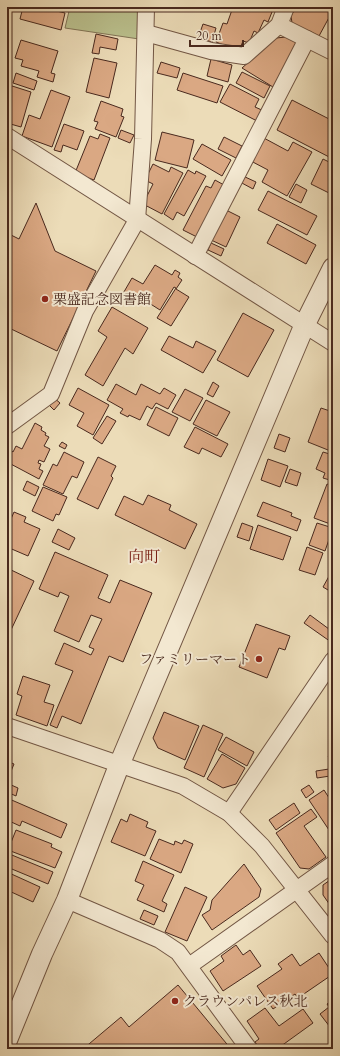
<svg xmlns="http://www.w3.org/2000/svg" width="340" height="1056" viewBox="0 0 340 1056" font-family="Cardo,'Noto Serif JP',serif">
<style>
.green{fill:#bac08d;stroke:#827456}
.building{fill:#daa883;stroke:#49291e}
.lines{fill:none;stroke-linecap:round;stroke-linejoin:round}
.minor-casing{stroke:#725644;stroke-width:18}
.tertiary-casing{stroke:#725644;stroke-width:22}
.minor{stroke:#f3e8d1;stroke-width:16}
.tertiary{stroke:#f3e8d1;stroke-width:20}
.poi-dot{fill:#8f2418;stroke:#f3e8d1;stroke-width:1.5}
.labels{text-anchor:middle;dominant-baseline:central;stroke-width:4;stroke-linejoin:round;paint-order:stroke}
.poi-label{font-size:14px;fill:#49291e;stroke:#f3e8d1;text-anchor:start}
.quarter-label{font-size:16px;fill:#7a1f14;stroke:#f3e8d1}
</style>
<rect width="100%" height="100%" fill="#ecdcb8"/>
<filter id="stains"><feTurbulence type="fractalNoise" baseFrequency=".005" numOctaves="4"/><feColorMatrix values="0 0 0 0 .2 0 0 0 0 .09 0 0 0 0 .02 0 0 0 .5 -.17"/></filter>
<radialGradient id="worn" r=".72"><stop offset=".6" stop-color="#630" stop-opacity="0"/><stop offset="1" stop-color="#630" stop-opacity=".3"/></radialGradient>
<path class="green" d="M70,7H139V39L65,28Z"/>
<g class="building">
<path d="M13,7H40L65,13L61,30L20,19L22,11L13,9Z"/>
<path d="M233,7H274L268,22L264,20L258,33L254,31L249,43L243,41L239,51L216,42L223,23L227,24Z"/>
<path d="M296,7H318L332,12L319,36L292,23L291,16Z"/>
<path d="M203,24L216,28L212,42L198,38Z"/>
<path d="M96,34L118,39L116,50L100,47L99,54L92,53Z"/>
<path d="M286,37L297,43L273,87L242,68L276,38Z"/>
<path d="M21,40L58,51L51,73L55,74L53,82L37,77L39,71L21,66L23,60L15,58Z"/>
<path d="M94,58L117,63L109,98L86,92Z"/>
<path d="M211,59L232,65L228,82L207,76Z"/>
<path d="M161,62L180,68L177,78L157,73Z"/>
<path d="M242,72L270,86L264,98L236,83Z"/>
<path d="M16,73L37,81L34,90L13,83Z"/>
<path d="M183,73L223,86L217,103L177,90Z"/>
<path d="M230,84L259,99L255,107L264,111L259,122L220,102Z"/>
<path d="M9,85L31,92L21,127L7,123V93Z"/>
<path d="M51,90L70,97L52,147L22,136L29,115L40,119Z"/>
<path d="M292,100L333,121V159L277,130Z"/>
<path d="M101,101L123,109L121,116L124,117L116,137L95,129L98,122L94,121Z"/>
<path d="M64,124L84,131L77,150L63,145L61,152L54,150Z"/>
<path d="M121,130L134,135L130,143L118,138Z"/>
<path d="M162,132L194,140L187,168L155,160Z"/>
<path d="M100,134L110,138L94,180L75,173L90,136L98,139Z"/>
<path d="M224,137L242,146L236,158L218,149Z"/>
<path d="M262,137L288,151L293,142L312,152L287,196L262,182L268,170L249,160Z"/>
<path d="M202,144L231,160L222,176L193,159Z"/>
<path d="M323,159L333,164V195L311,184Z"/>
<path d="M153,164L169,172L171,167L183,173L162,214L143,204L153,184L145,180Z"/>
<path d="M188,170L195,174L196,171L206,176L184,216L177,212L173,220L164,214Z"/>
<path d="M243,176L256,182L253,189L240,182Z"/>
<path d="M215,180L224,185L197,237L183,230L206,186L211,188Z"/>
<path d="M296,184L307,190L301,203L289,197Z"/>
<path d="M268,191L317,216L307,235L258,210Z"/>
<path d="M36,203L55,251L96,271L57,351L7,327V233L19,239Z"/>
<path d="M224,209L240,217L226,247L209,239Z"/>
<path d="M277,224L316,245L306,264L267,243Z"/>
<path d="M211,243L224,249L221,256L208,250Z"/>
<path d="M155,265L172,275L175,270L180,273L178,277L182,280L176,289L189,297L171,326L157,318L176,288L174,287L160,310L138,296L132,304L121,297L132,278L143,284Z"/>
<path d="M112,307L148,328L133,354L125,348L103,386L85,375L107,337L98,331Z"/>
<path d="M243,313L274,330L248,377L217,360Z"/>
<path d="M169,336L193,348L196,341L216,351L203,373L161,350Z"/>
<path d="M213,382L219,386L213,397L207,394Z"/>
<path d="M116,384L136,395L141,384L160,394L164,388L176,395L168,409L156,403L152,409L147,406L140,420L129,415L128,417L120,413L123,409L107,400Z"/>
<path d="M78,388L109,405L93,435L77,426L84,413L69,405Z"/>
<path d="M185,389L203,398L190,421L172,412Z"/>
<path d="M53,397L60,403L54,410L47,403Z"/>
<path d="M206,400L230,412L217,436L193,424Z"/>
<path d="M156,407L178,418L169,436L147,425Z"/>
<path d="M321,408L333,412V452L308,442Z"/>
<path d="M107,416L116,421L102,444L93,438Z"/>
<path d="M35,423L42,427L41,430L46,433L45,435L49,437L44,446L50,449L44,462L39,460L38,463L41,464L39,469L43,471L39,479L7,462V453L9,449L13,452L16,446L22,449Z"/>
<path d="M195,427L228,444L221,457L202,448L199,454L184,447Z"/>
<path d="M279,434L290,438L285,452L274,448Z"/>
<path d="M62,442L67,445L65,449L59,446Z"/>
<path d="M64,452L84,462L77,478L72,476L63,494L43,485L53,464L57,466Z"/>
<path d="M323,452L333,455V481L323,478L325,473L316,469Z"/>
<path d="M98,457L116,466L111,476L113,478L98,509L77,499Z"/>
<path d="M268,459L288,466L280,487L261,480Z"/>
<path d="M290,469L301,473L297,486L285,482Z"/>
<path d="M27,481L39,487L35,496L23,490Z"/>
<path d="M327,484L333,486V525L314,518Z"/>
<path d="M43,487L67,497L59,515L56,514L53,521L32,511Z"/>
<path d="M148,495L171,505L169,510L197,524L185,549L115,515L124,496L143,505Z"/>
<path d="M263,502L292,513L291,516L301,520L297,531L257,516Z"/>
<path d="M14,512L26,517L24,522L40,529L28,556L7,547V528Z"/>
<path d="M242,523L253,527L249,541L237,537Z"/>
<path d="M317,523L333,528L325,551L309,545Z"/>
<path d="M258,525L291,537L283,560L250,549Z"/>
<path d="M58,529L75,538L69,550L52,542Z"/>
<path d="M307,547L323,553L315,575L299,570Z"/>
<path d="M55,552L108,575L98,598L110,603L120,580L152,593L123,662L109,656L81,724L62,716L57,728L50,725L73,671L55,664L64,643L91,655L94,649L89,647L102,619L91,615L79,642L54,631L69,596L60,592L58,597L39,589Z"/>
<path d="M7,568L34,581L11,630L7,628Z"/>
<path d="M333,569V593L323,587Z"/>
<path d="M310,615L333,632V639L331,642L304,623Z"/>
<path d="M256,624L290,636L285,650L279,648L267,678L239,667Z"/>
<path d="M23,676L50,685L44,702L54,705L47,726L16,715L22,696L17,694Z"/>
<path d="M164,712L199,726L185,760L158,748L153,738Z"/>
<path d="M203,725L223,734L204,777L184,768Z"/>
<path d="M226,737L254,752L247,766L218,750Z"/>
<path d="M333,752V763L328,756Z"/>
<path d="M222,754L245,768L236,784L223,788L207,779Z"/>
<path d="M7,761L14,764L7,781Z"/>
<path d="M329,769L330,776L317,778L316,771Z"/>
<path d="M9,784L18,788L16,796L7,792Z"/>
<path d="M309,785L314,792L306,798L301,790Z"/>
<path d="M324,790L331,801L333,799V827L329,830L309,800Z"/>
<path d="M7,798L67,824L61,838L22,821L20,826L7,820Z"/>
<path d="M294,803L300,813L276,830L269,820Z"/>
<path d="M311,809L317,817L304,826L326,857L309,869L300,868L276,833Z"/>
<path d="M130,814L148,822L146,827L156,831L145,856L111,842L121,819L127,822Z"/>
<path d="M16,830L52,844L51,847L62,852L55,868L8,850Z"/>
<path d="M159,839L174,845L175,841L182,844L184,840L193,844L181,873L150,859Z"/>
<path d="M7,853L53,872L48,884L7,867Z"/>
<path d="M143,861L174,875L162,901L167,904L164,912L137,900L144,885L135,881Z"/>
<path d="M244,864L261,889L259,897L212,930L202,915L210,910L212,900Z"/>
<path d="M7,872L40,887L33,902L7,890Z"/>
<path d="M333,878V908H332L323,895V885Z"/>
<path d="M185,887L207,897L187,941L165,932Z"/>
<path d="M144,910L158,916L154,925L140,919Z"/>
<path d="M236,945L243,955L250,950L261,966L223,991L210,971L224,961L221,956Z"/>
<path d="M319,953L333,974L298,998L295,994L273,1009L257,986L282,969L278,964L292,954L300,966Z"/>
<path d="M178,985L231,1049H83L121,1017L129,1027Z"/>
<path d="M333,1000V1025L330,1027L320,1014L329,1007L327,1004Z"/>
<path d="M265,1008L279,1026L303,1009L313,1023L277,1049H270L269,1047L267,1049H260L255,1042L259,1039L247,1021Z"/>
</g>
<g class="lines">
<defs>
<g id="minor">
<path d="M279,25L333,52"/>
<path d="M146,33L211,51L244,56L279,25L286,7"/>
<path d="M7,136L333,343"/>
<path d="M195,256L307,39"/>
<path d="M7,426L51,394L85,311L137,220L143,139L146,7"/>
<path d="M7,726L183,786L229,813L262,846L333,936"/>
<path d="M229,813L333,660"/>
<path d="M67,900L160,940L178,952L249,1049"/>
<path d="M189,966L333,864"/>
</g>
<path id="tertiary" d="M7,1040L42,954L67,900L120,763L305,324L333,268"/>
</defs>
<use href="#minor" class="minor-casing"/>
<use href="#tertiary" class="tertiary-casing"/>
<use href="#minor" class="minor"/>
<use href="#tertiary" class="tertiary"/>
</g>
<g class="poi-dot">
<circle cx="45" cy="299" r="4"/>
<circle cx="259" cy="659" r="4"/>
<circle cx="175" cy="1001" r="4"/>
</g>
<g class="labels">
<g class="poi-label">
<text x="53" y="299">栗盛記念図書館</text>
<text x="251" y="659" text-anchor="end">ファミリーマート</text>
<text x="183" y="1001">クラウンパレス秋北</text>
</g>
<g class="quarter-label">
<text x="144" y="557">向町</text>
</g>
</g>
<rect width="340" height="1056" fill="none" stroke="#ecdcb8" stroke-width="24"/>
<rect x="8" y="8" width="324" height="1040" fill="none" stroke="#49291e" stroke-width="2"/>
<rect x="12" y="12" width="316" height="1032" fill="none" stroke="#49291e"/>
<path d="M190 40v6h53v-6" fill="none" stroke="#49291e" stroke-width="2"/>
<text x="196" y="40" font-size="12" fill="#49291e" stroke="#f3e8d1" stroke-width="3" paint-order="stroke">20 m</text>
<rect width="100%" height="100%" filter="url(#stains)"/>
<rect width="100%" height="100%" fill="url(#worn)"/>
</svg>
